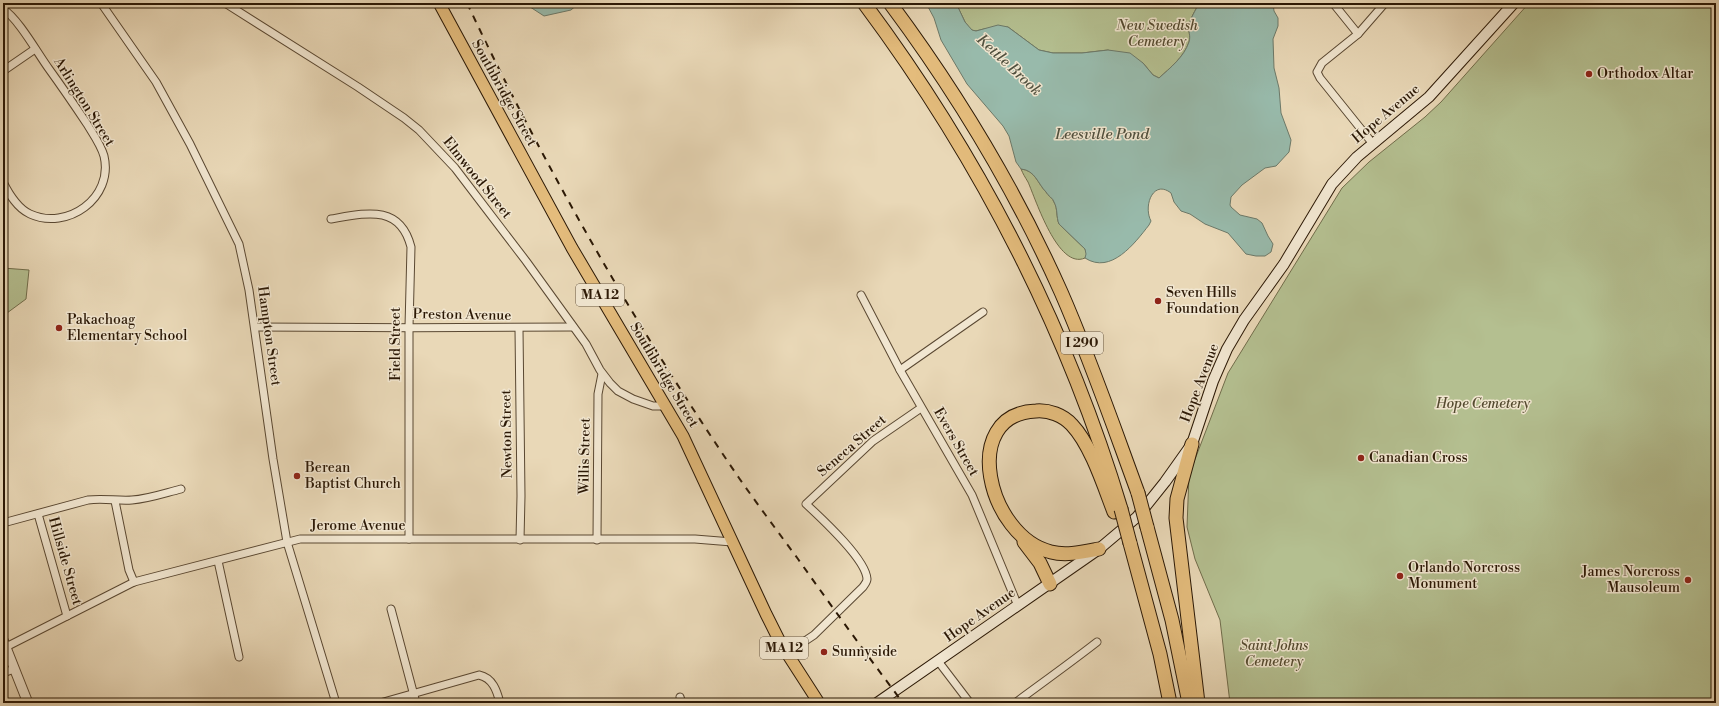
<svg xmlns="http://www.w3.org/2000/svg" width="1719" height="706" viewBox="0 0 1719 706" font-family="'Libre Bodoni',serif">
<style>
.green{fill:#b4bf90;stroke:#706c4a}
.water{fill:#98baab;stroke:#6c7969}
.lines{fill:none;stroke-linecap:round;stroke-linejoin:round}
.minor-casing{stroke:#5a4832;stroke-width:9}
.tertiary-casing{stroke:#5a4832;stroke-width:11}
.secondary-casing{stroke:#2b1805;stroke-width:12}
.primary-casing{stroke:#2b1805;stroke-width:13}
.motorway-casing{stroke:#2b1805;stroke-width:15}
.minor{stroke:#f1e6d0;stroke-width:7}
.tertiary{stroke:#f1e6d0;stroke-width:9}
.secondary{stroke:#f1e6d0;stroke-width:10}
.primary{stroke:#e4bc7c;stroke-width:11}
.motorway{stroke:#e4bc7c;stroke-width:13}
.rail{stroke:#2b1805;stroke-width:2;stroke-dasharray:7 7;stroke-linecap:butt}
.motorway-bridge-casing{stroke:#2b1805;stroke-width:15;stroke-linecap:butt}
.motorway-bridge{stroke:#e4bc7c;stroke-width:13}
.poi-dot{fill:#8f2418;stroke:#f1e6d0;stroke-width:1.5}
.labels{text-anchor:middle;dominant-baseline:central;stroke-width:3;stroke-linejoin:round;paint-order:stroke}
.shield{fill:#f1e6d0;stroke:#665642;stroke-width:1}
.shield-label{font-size:13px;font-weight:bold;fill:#2b1805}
.park-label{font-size:14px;font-style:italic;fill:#544a2f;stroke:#f1e6d0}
.poi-label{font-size:14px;fill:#2b1805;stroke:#f1e6d0;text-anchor:start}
.street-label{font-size:14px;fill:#2b1805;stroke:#f1e6d0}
.water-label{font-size:15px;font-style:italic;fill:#51513f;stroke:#f1e6d0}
</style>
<rect width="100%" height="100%" fill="#e9d8b7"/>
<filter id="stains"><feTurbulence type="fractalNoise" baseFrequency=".005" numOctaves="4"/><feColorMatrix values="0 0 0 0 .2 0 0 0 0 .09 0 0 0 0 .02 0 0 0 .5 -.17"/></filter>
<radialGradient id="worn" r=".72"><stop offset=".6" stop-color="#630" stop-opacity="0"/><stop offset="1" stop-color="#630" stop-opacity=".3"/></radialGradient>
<g class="green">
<path d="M956,3H1199C1196,10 1190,18 1189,26C1188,31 1191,36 1189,42C1184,57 1170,68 1159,78L1153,75L1143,63L1108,50L1082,53H1053L1039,50L1008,27L984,29L976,31L971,30L965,22Z"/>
<path d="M1529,3H1716V703H1230L1220,620L1195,559L1187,527L1189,475L1228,373L1342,188L1369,162L1425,117L1441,102Z"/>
<path d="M1021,169C1035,170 1038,184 1046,192C1048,196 1053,198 1054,202C1058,209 1056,217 1059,224L1085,249L1087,254L1085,258C1058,270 1036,200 1028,182C1025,177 1023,174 1021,169Z"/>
<path d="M3,268L29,270L26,299L7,313L3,312Z"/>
</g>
<g class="water">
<path d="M524,3H579L571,10L544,16Z"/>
<path d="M926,3H956L965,22L972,30L976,31L998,25L1008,27L1039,50L1053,53H1082L1108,50L1130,53L1143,63L1153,75L1159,78C1170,68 1184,57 1189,42C1191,36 1188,31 1189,26C1190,18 1196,10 1199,3H1273L1274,11L1278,18V26L1273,39L1274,68L1279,88L1281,113L1291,140L1289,152L1276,166L1265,168L1242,185L1231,197L1230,205L1231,207L1240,215L1257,219L1262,223L1268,236L1273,244L1271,252L1265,256H1256L1246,254L1228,233L1205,224L1190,214L1181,211L1174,202L1171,193C1153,179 1143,206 1151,221L1149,225C1135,243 1111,275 1085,258L1086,254L1085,249L1059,224C1056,217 1058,209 1054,202C1053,198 1048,196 1046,192C1038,184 1035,170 1021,169L1016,162L1009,136L1003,126L967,84L941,40L934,18Z"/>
</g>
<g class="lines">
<defs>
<g id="minor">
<path d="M101,3L156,82L190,144L239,244L249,290L273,459L287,542L336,703"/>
<path d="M225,3L358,87L404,118L419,130L455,168L526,261L586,344L600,370L610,383L618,391L633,399L653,406H666"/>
<path d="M1333,3L1358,34"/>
<path d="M3,9C18,18 38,54 49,69C62,87 75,106 87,124C93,134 101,145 104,156C114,198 67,231 30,214C17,208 9,194 3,182"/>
<path d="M3,71L35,49"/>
<path d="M1373,144L1320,78L1317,72L1322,63L1358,34L1385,3"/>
<path d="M331,219C366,213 400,204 411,247L409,327V539"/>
<path d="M861,295L900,370L972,495L1018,606"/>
<path d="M255,327C361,328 467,328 573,327"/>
<path d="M519,329L521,496L520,540"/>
<path d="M900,370L983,312"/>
<path d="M115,501L129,570L134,582"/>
<path d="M38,514L67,616"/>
<path d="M3,523L88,500C103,498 117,501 132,500C148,499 165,493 181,489"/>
<path d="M597,540L598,394L602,374"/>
<path d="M218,561L239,657"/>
<path d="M391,609L416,703"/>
<path d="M6,647L134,582L300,539H695L732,542"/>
<path d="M787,653L814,635L863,587C865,584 867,582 867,579C866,559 821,518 806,504L873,441L921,408"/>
<path d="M938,661L970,703"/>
<path d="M3,673L14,669"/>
<path d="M680,697L682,703"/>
<path d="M380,703L479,675C493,678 497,691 500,703"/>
<path d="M1015,703C1042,683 1070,663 1097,642"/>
</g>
<path id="tertiary" d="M3,640L28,703"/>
<path id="secondary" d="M877,703L1099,549L1137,517L1165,482L1192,444L1213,381L1227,349L1244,320L1284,264L1332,184L1357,157L1429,97L1514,3"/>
<path id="primary" d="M439,3L572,248L683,436L766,614L781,644L819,703"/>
<g id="motorway">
<path d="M864,3C978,156 1066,326 1121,509"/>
<path d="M890,3C957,93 1015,189 1061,292C1090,358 1113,425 1138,493"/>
<path d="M1192,444L1177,499L1176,518L1198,703"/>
<path d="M1147,527L1172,620L1189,703"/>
<path d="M1024,542L1040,563L1050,584"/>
<path d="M1130,543L1160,654L1170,703"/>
<path d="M1099,549C1083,552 1066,556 1051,552C988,537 958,414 1036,411C1049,410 1063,415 1072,425C1091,445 1104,486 1114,512"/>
</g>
</defs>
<use href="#minor" class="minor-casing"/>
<use href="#tertiary" class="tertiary-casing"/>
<use href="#secondary" class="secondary-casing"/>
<use href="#primary" class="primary-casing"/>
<use href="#motorway" class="motorway-casing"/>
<use href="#minor" class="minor"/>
<use href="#tertiary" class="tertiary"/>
<use href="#secondary" class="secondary"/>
<use href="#primary" class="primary"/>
<use href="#motorway" class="motorway"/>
<path class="rail" d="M467,3C545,168 636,327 739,478C758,505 778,532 798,559C832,607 867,655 903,703"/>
<defs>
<g id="motorway-bridge">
<path d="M1138,493L1147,527"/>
<path d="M1121,509L1130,543"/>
</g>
</defs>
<use href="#motorway-bridge" class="motorway-bridge-casing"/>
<use href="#motorway-bridge" class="motorway-bridge"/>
</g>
<g class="poi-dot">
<circle cx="1589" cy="74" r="4"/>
<circle cx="1158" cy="301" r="4"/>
<circle cx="59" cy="328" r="4"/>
<circle cx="1361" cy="458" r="4"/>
<circle cx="297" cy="476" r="4"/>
<circle cx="1400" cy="576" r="4"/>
<circle cx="1688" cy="580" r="4"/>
<circle cx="824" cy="652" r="4"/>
</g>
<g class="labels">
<g class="shield">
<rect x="576" y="284" width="48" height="22" rx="3"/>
<rect x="1061" y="332" width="42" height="22" rx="3"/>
<rect x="760" y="637" width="48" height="22" rx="3"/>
</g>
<g class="shield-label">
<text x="600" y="295">MA 12</text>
<text x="1082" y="343">I 290</text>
<text x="784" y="648">MA 12</text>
</g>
<g class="park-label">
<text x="1157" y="26">New Swedish<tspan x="1157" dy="16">Cemetery</tspan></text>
<text x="1483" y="404">Hope Cemetery</text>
<text x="1274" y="646">Saint Johns<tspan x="1274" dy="16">Cemetery</tspan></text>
</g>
<g class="poi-label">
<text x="1597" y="74">Orthodox Altar</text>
<text x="1166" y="293">Seven Hills<tspan x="1166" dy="16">Foundation</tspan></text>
<text x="67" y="320">Pakachoag<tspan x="67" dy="16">Elementary School</tspan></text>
<text x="1369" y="458">Canadian Cross</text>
<text x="305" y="468">Berean<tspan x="305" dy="16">Baptist Church</tspan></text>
<text x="1408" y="568">Orlando Norcross<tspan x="1408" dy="16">Monument</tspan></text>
<text x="1680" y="572" text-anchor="end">James Norcross<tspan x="1680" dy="16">Mausoleum</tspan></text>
<text x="832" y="652">Sunnyside</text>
</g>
<g class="street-label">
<text transform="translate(504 93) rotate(61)">Southbridge Street</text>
<text transform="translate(84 102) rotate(58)">Arlington Street</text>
<text transform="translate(1386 114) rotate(-40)">Hope Avenue</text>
<text transform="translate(477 178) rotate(51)">Elmwood Street</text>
<text transform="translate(462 315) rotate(1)">Preston Avenue</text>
<text transform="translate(269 336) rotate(82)">Hampton Street</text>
<text transform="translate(396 344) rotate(-90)">Field Street</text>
<text transform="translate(664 375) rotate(59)">Southbridge Street</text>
<text transform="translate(1200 383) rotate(-69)">Hope Avenue</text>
<text transform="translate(507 434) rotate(-91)">Newton Street</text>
<text transform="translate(956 442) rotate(60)">Evers Street</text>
<text transform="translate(852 446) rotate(-41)">Seneca Street</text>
<text transform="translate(585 456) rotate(-89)">Willis Street</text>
<text x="358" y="526">Jerome Avenue</text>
<text transform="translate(65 561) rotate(74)">Hillside Street</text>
<text transform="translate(980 615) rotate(-35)">Hope Avenue</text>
</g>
<g class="water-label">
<text transform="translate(1009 65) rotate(43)">Kettle Brook</text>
<text x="1102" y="134">Leesville Pond</text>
</g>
</g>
<rect width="1719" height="706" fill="none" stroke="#e9d8b7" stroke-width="16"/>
<rect x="4" y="4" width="1711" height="698" fill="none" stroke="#2b1805" stroke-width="2"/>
<rect x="8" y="8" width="1703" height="690" fill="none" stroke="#2b1805"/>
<rect width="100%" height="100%" filter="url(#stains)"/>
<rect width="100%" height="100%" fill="url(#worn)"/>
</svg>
